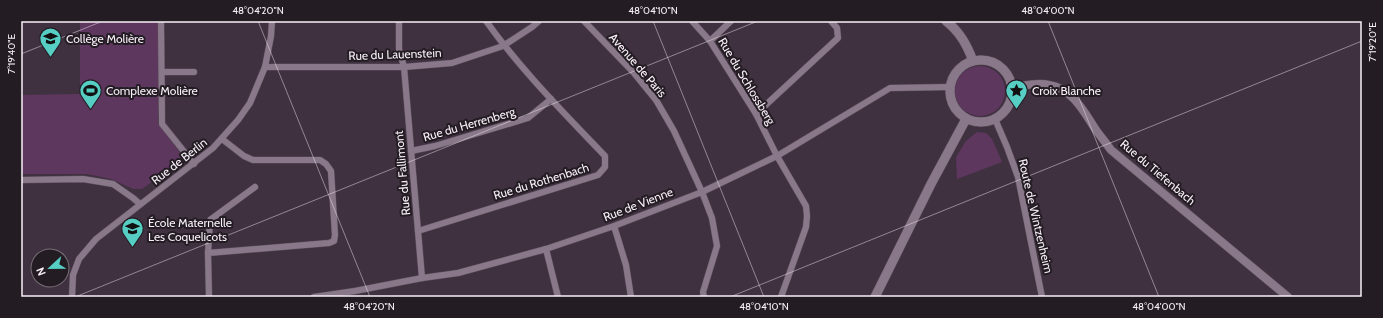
<svg xmlns="http://www.w3.org/2000/svg" width="1383" height="318" viewBox="0 0 1383 318" font-family="Cabin,sans-serif">
<style>
.green{fill:#5e375f}
.lines{fill:none;stroke-linecap:round;stroke-linejoin:round}
.minor-casing{stroke:#5d515d;stroke-width:7}
.tertiary-casing{stroke:#5d515d;stroke-width:9}
.secondary-casing{stroke:#5d515d;stroke-width:10}
.minor{stroke:#897889;stroke-width:6}
.tertiary{stroke:#897889;stroke-width:8}
.secondary{stroke:#897889;stroke-width:9}
.ticks{fill:none;stroke:#f8eff8;stroke-width:1;stroke-opacity:0.45}
.labels{text-anchor:middle;dominant-baseline:central;stroke-width:4;stroke-linejoin:round;paint-order:stroke}
.poi-label{font-size:12px;fill:#f8eff8;stroke:#231c23;text-anchor:start}
.street-label{font-size:12px;fill:#f8eff8;stroke:#231c23}
.neatline{fill:none;stroke:#f8eff8;stroke-width:1.5}
.ticks-label{font-size:10px;text-anchor:middle;fill:#f8eff8}
</style>
<rect width="100%" height="100%" fill="#403140"/>
<g class="green">
<path d="M80,21H158V124L184,158L142,189H133L111,179L87,174H21V95L80,94Z"/>
<circle cx="980" cy="91" r="25"/>
<path d="M977,132L986,133L992,139L1002,162L957,179L956,157L966,141Z"/>
</g>
<g class="lines">
<defs>
<g id="minor">
<path d="M161,21L162,124L194,164"/>
<path d="M399,21V49L404,67L422,278"/>
<path d="M584,21L634,73L656,100L674,131L702,192L712,218L717,246L703,292L704,297"/>
<path d="M692,21L710,41L756,114L777,156L806,206L807,216L806,227L781,297"/>
<path d="M710,41L731,21"/>
<path d="M265,67H404L452,63L503,46L532,27L539,21"/>
<path d="M162,72H194"/>
<path d="M756,114L838,38L837,28L831,21"/>
<path d="M995,119L1007,147L1018,177L1042,297"/>
<path d="M411,151L435,146L528,118L551,99"/>
<path d="M21,180L83,179L113,184L133,198L140,204"/>
<path d="M614,226L626,265L631,297"/>
<path d="M418,231L598,175L605,167V156C564,113 521,70 486,21"/>
<path d="M546,249L558,297"/>
<path d="M208,253L210,220L255,187"/>
<path d="M72,297L73,275L79,259L96,239L213,148L238,120L250,103L265,67L271,36L272,21"/>
<path d="M209,297L208,253L329,243L334,241L335,235L331,171L326,164L320,160H253L244,156L222,139"/>
<path d="M314,297L355,291L422,278L458,273L546,249L614,226L702,192L777,156L890,88L950,87"/>
</g>
<path id="tertiary" d="M1012,87C1024,86 1037,82 1049,85C1073,89 1084,112 1096,130C1101,137 1106,143 1111,150L1288,297"/>
<g id="secondary">
<path d="M946,21C960,32 967,45 973,61"/>
<circle cx="981" cy="91" r="31"/>
<path d="M875,297L931,184L966,119"/>
</g>
</defs>
<use href="#minor" class="minor-casing"/>
<use href="#tertiary" class="tertiary-casing"/>
<use href="#secondary" class="secondary-casing"/>
<use href="#minor" class="minor"/>
<use href="#tertiary" class="tertiary"/>
<use href="#secondary" class="secondary"/>
</g>
<path class="ticks" d="M258,21L370,297M653,21L764,297M1048,21L1159,297M21,54L103,21M75,297L758,21M730,297L1362,41"/>
<defs>
<symbol id="school-pin" viewBox="-11 -11 22 30"><path d="M0 17L-7.5 6A9.5 9.5 0 1 1 7.5 6Z" fill="#56cec4" stroke="#231c23"/><path d="M0-5L7-2L0 1L-7-2ZM-4 1L0 2.5L4 1V4Q0 6-4 4Z" fill="#111"/></symbol>
<symbol id="stadium-pin" viewBox="-11 -11 22 30"><path d="M0 17L-7.5 6A9.5 9.5 0 1 1 7.5 6Z" fill="#56cec4" stroke="#231c23"/><path d="M0-5a6.5 5 0 1 0 0 10a6.5 5 0 1 0 0-10ZM-3.5-1.8h7v3.6h-7Z" fill="#111"/></symbol>
<symbol id="sight-pin" viewBox="-11 -11 22 30"><path d="M0 17L-7.5 6A9.5 9.5 0 1 1 7.5 6Z" fill="#56cec4" stroke="#231c23"/><path d="M0-6L1.8-2.2L6-1.7L2.9 1.2L3.7 5.4L0 3.3L-3.7 5.4L-2.9 1.2L-6-1.7L-1.8-2.2Z" fill="#111"/></symbol>
</defs>
<g fill-rule="evenodd">
<use href="#school-pin" x="38" y="26" width="25" height="34"/>
<use href="#stadium-pin" x="78" y="78" width="25" height="34"/>
<use href="#sight-pin" x="1004" y="78" width="25" height="34"/>
<use href="#school-pin" x="120" y="216" width="25" height="34"/>
</g>
<g class="labels">
<g class="poi-label">
<text x="66" y="38">Collège Molière</text>
<text x="106" y="90">Complexe Molière</text>
<text x="1032" y="90">Croix Blanche</text>
<text x="148" y="222">École Maternelle<tspan x="148" dy="14">Les Coquelicots</tspan></text>
</g>
<g class="street-label">
<text transform="translate(395 54) rotate(-2)">Rue du Lauenstein</text>
<text transform="translate(638 65) rotate(49)">Avenue de Paris</text>
<text transform="translate(747 81) rotate(59)">Rue du Schlossberg</text>
<text transform="translate(469 124) rotate(-16)">Rue du Herrenberg</text>
<text transform="translate(179 161) rotate(-38)">Rue de Berlin</text>
<text transform="translate(1158 172) rotate(40)">Rue du Tiefenbach</text>
<text transform="translate(402 173) rotate(-95)">Rue du Fallimont</text>
<text transform="translate(541 181) rotate(-17)">Rue du Rothenbach</text>
<text transform="translate(638 204) rotate(-21)">Rue de Vienne</text>
<text transform="translate(1036 216) rotate(77)">Route de Wintzenheim</text>
</g>
</g>
<rect width="1383" height="318" fill="none" stroke="#231c23" stroke-width="44"/>
<g transform="translate(50 268) rotate(248)"><circle r="19" fill="#231c23" stroke="#787078"/>
<path d="M0-3L7 15L0 10L-7 15Z" fill="#56cec4"/>
<text y="-6" font-size="11" font-weight="bold" text-anchor="middle" fill="#f8eff8">N</text>
</g>
<rect x="22" y="22" width="1339" height="274" class="neatline"/>
<g class="ticks-label">
<text x="258" y="14">48°04'20"N</text>
<text x="653" y="14">48°04'10"N</text>
<text x="1048" y="14">48°04'00"N</text>
<text transform="translate(1372 42) rotate(-90)" y="4">7°19'20"E</text>
<text transform="translate(11 54) rotate(-90)" y="4">7°19'40"E</text>
<text x="369" y="310">48°04'20"N</text>
<text x="764" y="310">48°04'10"N</text>
<text x="1159" y="310">48°04'00"N</text>
</g>
</svg>
